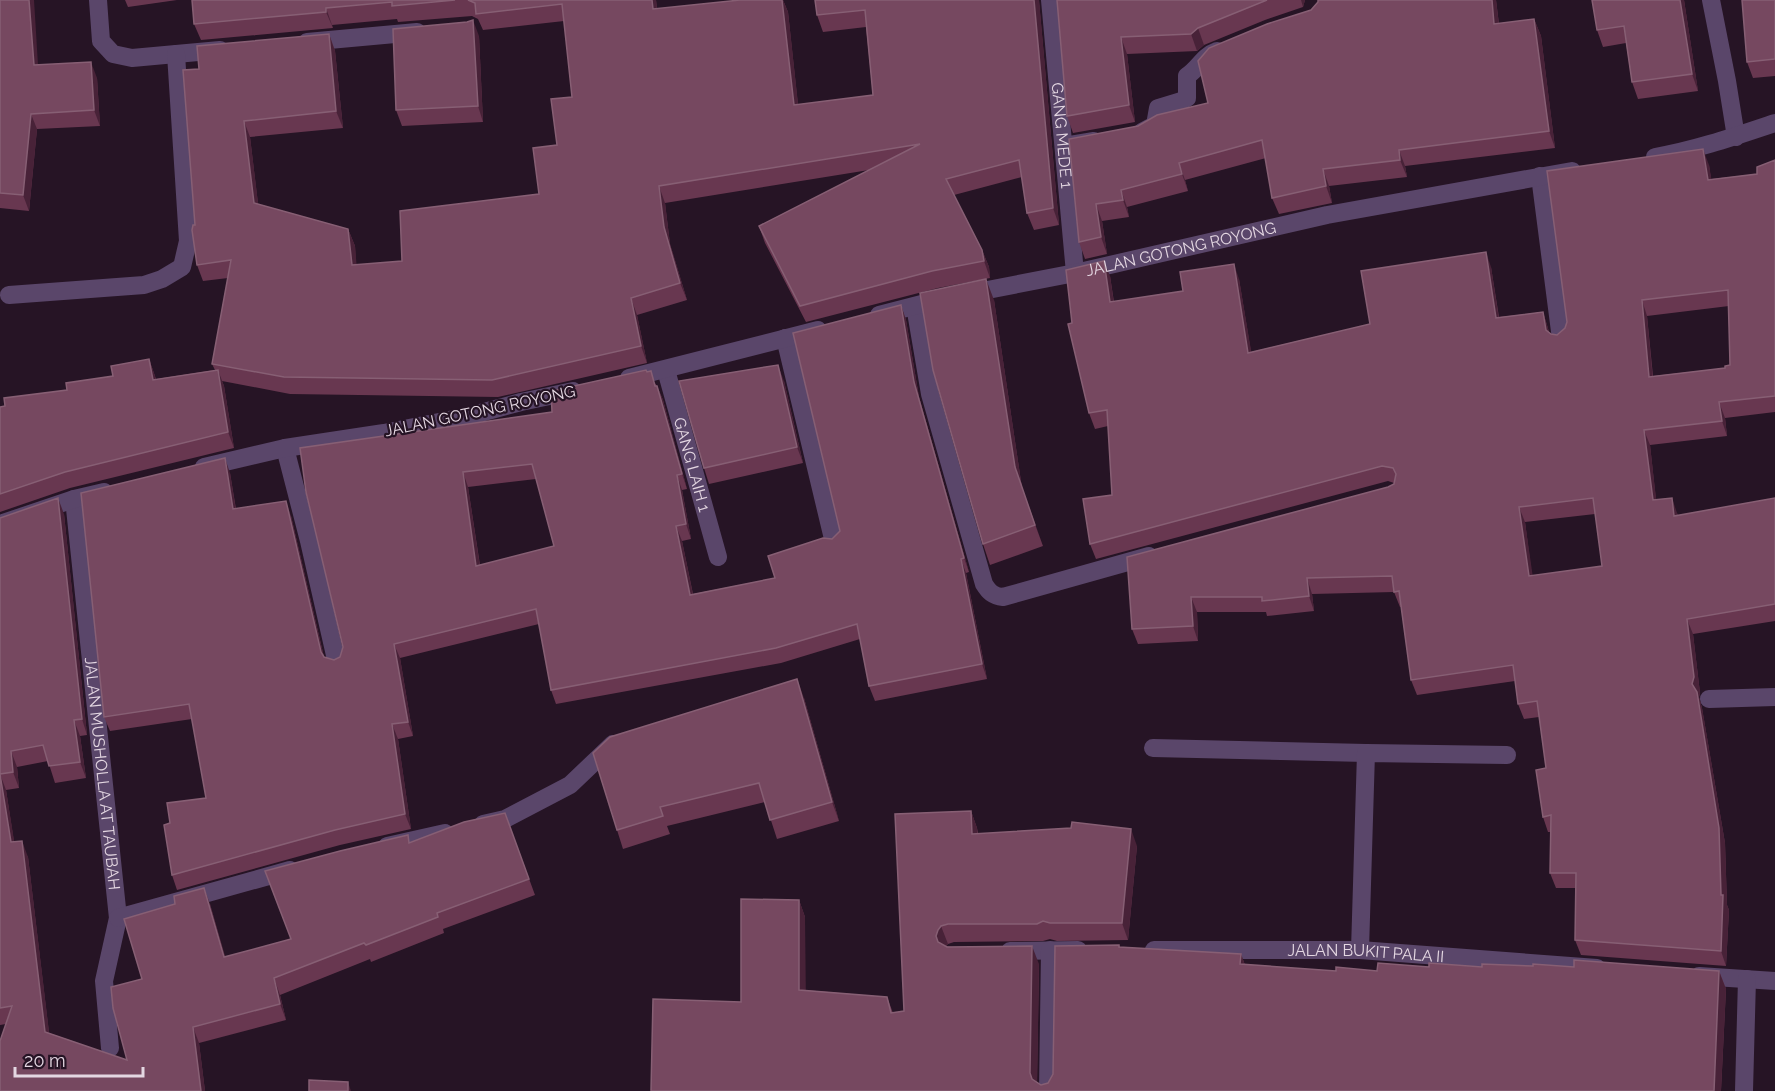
<svg xmlns="http://www.w3.org/2000/svg" width="1775" height="1091" viewBox="0 0 1775 1091" font-family="Raleway,sans-serif">
<style>
.lines{fill:none;stroke-linecap:round;stroke-linejoin:round}
.minor{stroke:#5a466a;stroke-width:18}
.wall{fill:#683750;fill-rule:evenodd}
.shaded-wall{fill:#482238}
.building{fill:#764860;stroke:#875f74;stroke-width:1.5;fill-rule:evenodd}
.labels{text-anchor:middle;dominant-baseline:central;stroke-width:4.5;stroke-linejoin:round;paint-order:stroke}
.street-label{font-size:16px;fill:#e4d7e2;stroke:#261425}
</style>
<rect width="100%" height="100%" fill="#261425"/>
<g class="lines">
<g class="minor">
<path d="M98,0L101,41L113,54L132,58L220,50"/>
<path id="s1" d="M1050,0L1075,273"/>
<path d="M1711,0L1727,81L1736,137"/>
<path d="M307,42L417,32"/>
<path d="M1142,132L1155,125L1158,108L1181,101L1187,98V76C1199,68 1203,56 1217,51"/>
<path d="M1064,146L1094,141"/>
<path d="M1655,157C1696,150 1736,136 1775,123"/>
<path d="M1540,176L1561,339"/>
<path d="M9,295L144,285L162,279L182,267L188,241L176,54"/>
<path d="M915,306L930,394L984,584C989,592 993,596 1003,597L1149,556"/>
<path id="s2" d="M879,315L941,299L1075,273L1327,215L1572,171"/>
<path d="M785,338L834,543"/>
<path id="s3" d="M666,370L718,557"/>
<path d="M629,378L818,330"/>
<path d="M285,448L309,541L337,664"/>
<path d="M204,467L285,448L384,433L469,416L521,402L573,391"/>
<path id="s4" d="M74,499L118,918L104,981L110,1048"/>
<path d="M0,524L74,499L104,492"/>
<path d="M1709,699L1775,697"/>
<path d="M1153,748L1366,753"/>
<path d="M483,824L505,819L570,785L613,744"/>
<path d="M387,846L445,833"/>
<path d="M118,918L290,870"/>
<path id="s5" d="M1154,950H1360L1597,968"/>
<path d="M1360,950L1366,753L1507,755"/>
<path d="M1010,951L1078,950"/>
<path d="M1699,976L1775,981"/>
<path d="M1048,1091L1050,950"/>
<path d="M1744,1091L1747,979"/>
</g>
</g>
<g class="wall">
<path d="M0,0L38,65L97,78L100,126L37,129L29,211L0,208Z"/>
<path d="M125,0H177L128,7Z"/>
<path d="M192,0H656L657,9L741,0H783L788,12L798,105L873,95L866,27L823,32L817,15L815,0L1039,1L1059,225L1034,230L1027,213L1022,177L954,195L982,250L989,267L990,278L938,288L806,322L765,243L759,226L869,170L665,203L670,244L687,300L637,315L647,363L498,397L290,394L222,381L224,386L234,448L70,488L0,512V407L67,390L113,376L149,359L156,379L215,370L212,364L228,278L203,281L197,265L195,225L199,69L329,34L335,51L343,128L250,137L258,204L348,229L355,246L356,265L402,261L539,194L557,145L572,97L564,21L483,30L478,19L472,16L398,22L397,19L332,25L333,28L201,40L194,24Z"/>
<path d="M1057,0H1305L1303,7L1265,20L1204,45L1197,51L1127,54L1135,122L1073,133L1067,116Z"/>
<path d="M1318,0H1496L1499,24L1534,19L1541,36L1555,148L1405,166L1407,177L1329,186L1332,203L1279,214L1272,198L1266,158L1185,180L1188,191L1127,207L1129,217L1102,221L1107,254L1085,259L1079,242L1069,139L1138,126L1208,103L1311,10L1318,2Z"/>
<path d="M1684,0L1698,91L1638,99L1632,82L1626,43L1603,47L1597,30Z"/>
<path d="M1775,0V76L1753,78L1747,62Z"/>
<path d="M479,36L483,122L402,126L396,110Z"/>
<path d="M1775,160V412L1725,418L1727,436L1650,445L1656,500L1677,513L1678,516L1775,498V621L1693,634L1700,693L1699,697L1702,708L1725,843L1727,905L1729,910L1726,966L1581,955L1575,940L1576,888H1556L1550,873L1551,832H1548L1543,817L1546,768L1539,717L1524,719L1518,704L1515,681L1417,695L1411,680L1401,607H1400L1394,592L1312,594L1314,611L1267,616L1266,612H1197L1198,641L1138,644L1132,629L1388,487L1394,484V483L1388,481L1096,559L1090,544L1112,495L1108,426L1095,429L1089,413L1072,323L1110,276L1114,302L1183,291L1239,279L1251,352L1370,324L1491,267L1499,317L1543,312L1549,332L1551,334L1557,335L1565,328L1709,165L1711,179L1757,174ZM1729,306L1730,365L1725,368L1653,376L1647,316ZM1595,514L1602,566L1532,576L1525,522Z"/>
<path d="M994,300L1022,488L1043,546L990,565L983,544Z"/>
<path d="M901,305L906,320L919,397L969,572L966,573L987,679L875,701L869,686L860,639L781,663L556,704L551,690L539,624L400,658L413,736L398,739L411,829L340,845L177,890L172,875L170,823L206,798L192,719L110,731L104,717L230,473L236,509L291,516L324,657L334,660L340,657L343,647L306,492L552,412L647,372L657,386L663,400L687,489L682,490L691,539L682,541L693,594L775,578L832,539L840,531ZM536,479L554,546L480,565L468,487Z"/>
<path d="M784,381L803,463L709,484L704,468Z"/>
<path d="M64,514L87,735L80,736L86,778L55,783L48,761L17,767L19,788L6,790L14,842L28,857L49,1033L127,1060L142,979L210,904L225,957L291,939L410,842L505,813L535,895L443,929L444,933L371,962L370,959L280,995L286,1020L199,1043L205,1091L6,1024L0,1025V518Z"/>
<path d="M804,698L839,821L777,839L765,802L667,826L670,834L623,849L617,830Z"/>
<path d="M971,811L977,828L978,833L1137,846L1128,940L1057,941L1050,939L1043,941L954,942L948,944L946,946L1039,964L1037,1082L1041,1085L1048,1083L1119,945L1120,947L1241,954L1245,965L1336,971H1377L1429,967L1533,966L1719,971L1726,989L1721,1091H651L741,1002L799,900L805,917V990L887,997L893,1013L904,1011Z"/>
</g>
<g class="shaded-wall">
<path d="M29,0H34L39,81L34,65Z"/>
<path d="M652,0H656L659,26L653,9Z"/>
<path d="M782,0H783L788,12L800,122L794,105Z"/>
<path d="M1034,0H1039L1059,225L1053,208Z"/>
<path d="M1301,0H1305L1303,7Z"/>
<path d="M1492,0H1496L1501,41L1494,24Z"/>
<path d="M1680,0H1684L1698,91L1692,74Z"/>
<path d="M326,8L332,25L333,28L326,12Z"/>
<path d="M1534,19L1541,36L1555,148L1549,131Z"/>
<path d="M473,20L479,36L483,122L478,106Z"/>
<path d="M1198,28L1204,45L1197,51L1191,34Z"/>
<path d="M329,34L335,51L343,128L336,111Z"/>
<path d="M1121,37L1127,54L1135,122L1129,105Z"/>
<path d="M91,62L97,78L100,126L94,110Z"/>
<path d="M31,114L37,129L29,211L23,195Z"/>
<path d="M244,121L250,137L260,219L254,203Z"/>
<path d="M1703,149L1709,165L1714,195L1708,180Z"/>
<path d="M1399,150L1405,166L1407,177L1400,160Z"/>
<path d="M1179,163L1185,180L1188,191L1182,174Z"/>
<path d="M1323,169L1329,186L1332,203L1326,186Z"/>
<path d="M659,186L665,203L670,244L687,300L680,283L664,227Z"/>
<path d="M1121,190L1127,207L1129,217L1123,200Z"/>
<path d="M1096,204L1102,221L1107,254L1101,237Z"/>
<path d="M348,229L355,246L358,282L352,265Z"/>
<path d="M982,250L989,267L990,278L984,261Z"/>
<path d="M1486,252L1491,267L1501,333L1496,318Z"/>
<path d="M1104,261L1110,276L1116,318L1110,302Z"/>
<path d="M1234,264L1239,279L1254,368L1248,353Z"/>
<path d="M986,279L994,300L1022,488L1043,546L1015,467Z"/>
<path d="M631,298L637,315L647,363L641,346Z"/>
<path d="M1642,300L1647,316L1654,392L1649,377Z"/>
<path d="M901,305L906,320L919,397L969,572L964,558L914,382Z"/>
<path d="M1543,312L1548,328L1552,345L1546,330Z"/>
<path d="M149,359L155,376L159,396L153,380Z"/>
<path d="M778,365L784,381L803,463L797,447Z"/>
<path d="M218,370L224,386L234,448L228,432Z"/>
<path d="M657,386L663,400L687,489L682,474Z"/>
<path d="M1719,402L1725,418L1727,436L1722,421Z"/>
<path d="M1644,430L1650,445L1658,516L1653,500Z"/>
<path d="M225,458L230,473L238,524L233,509Z"/>
<path d="M463,472L468,487L482,580L476,566Z"/>
<path d="M677,475L682,490L691,539L686,524Z"/>
<path d="M58,498L64,514L87,735L82,719Z"/>
<path d="M1672,498L1677,513L1680,532L1674,516Z"/>
<path d="M286,501L291,516L326,666L321,652Z"/>
<path d="M1519,507L1525,522L1535,592L1529,576Z"/>
<path d="M676,526L682,541L696,610L690,595Z"/>
<path d="M961,559L966,573L987,679L982,664Z"/>
<path d="M1307,578L1312,594L1314,611L1309,596Z"/>
<path d="M1191,597L1197,612L1198,641L1193,626Z"/>
<path d="M1687,619L1693,634L1700,693L1699,697L1702,708L1725,843L1727,905L1729,910L1726,966L1721,951V895L1692,684Z"/>
<path d="M394,644L400,658L413,736L408,722Z"/>
<path d="M797,679L804,698L839,821L832,802Z"/>
<path d="M74,720L80,736L86,778L80,762Z"/>
<path d="M392,724L398,739L411,829L405,814Z"/>
<path d="M11,751L17,767L19,788L13,772Z"/>
<path d="M0,774L6,790L17,859L11,842Z"/>
<path d="M971,811L977,828L978,851L972,834Z"/>
<path d="M1131,829L1137,846L1128,940L1122,923Z"/>
<path d="M22,841L28,857L51,1048L45,1032Z"/>
<path d="M204,888L210,904L230,973L224,957Z"/>
<path d="M799,900L805,917L806,1007L799,990Z"/>
<path d="M941,926L948,944L944,948L943,954L936,936L938,930Z"/>
<path d="M1032,946L1039,964L1037,1091L1030,1073Z"/>
<path d="M1241,954L1247,971L1240,964Z"/>
<path d="M1719,971L1726,989L1721,1091H1714Z"/>
<path d="M274,978L280,995L286,1020L280,1004Z"/>
<path d="M193,1027L199,1043L205,1091H201Z"/>
<path d="M348,1082L351,1091H348Z"/>
</g>
<g class="building">
<path d="M0,0H29L34,65L91,62L94,110L31,114L23,195L0,193Z"/>
<path d="M192,0H455L392,6V2L326,8V12L194,24Z"/>
<path d="M468,0H652L653,9L740,0H782L794,105L873,95L865,10L817,15L815,0H1034L1053,208L1027,213L1019,160L946,179L982,250L984,261L932,271L800,306L759,226L920,144L659,186L664,227L680,283L631,298L641,346L492,380L284,377L212,364L231,260L197,265L192,230L193,225H195L183,70L199,69L197,46L329,34L336,111L244,121L254,203L348,229L352,265L402,261L400,211L539,194L533,148L557,145L551,99L572,97L562,4L476,14L475,3Z"/>
<path d="M1057,0H1267L1198,28L1191,34L1121,37L1129,105L1067,116Z"/>
<path d="M1318,0H1492L1494,24L1534,19L1549,131L1399,150L1400,160L1323,169L1326,186L1272,198L1262,140L1179,163L1182,174L1121,190L1123,200L1096,204L1101,237L1079,242L1069,139L1138,126L1157,115L1208,103L1198,61L1209,48L1267,24L1311,10L1318,2Z"/>
<path d="M1592,0H1680L1692,74L1632,82L1624,26L1597,30Z"/>
<path d="M1742,0H1775V59L1747,62Z"/>
<path d="M473,20L478,106L396,110L393,29L467,22Z"/>
<path d="M1703,149L1708,180L1757,174V167L1775,160V396L1719,402L1722,421L1644,430L1653,500L1672,498L1674,516L1775,498V604L1687,619L1694,677L1692,684L1697,692L1719,828L1721,895H1723L1721,951L1575,940L1576,873H1550L1551,815L1543,817L1536,770L1546,768L1537,701L1518,704L1513,665L1411,680L1399,591L1394,592L1392,576L1307,578L1309,596L1262,601V597H1191L1193,626L1132,629L1127,557L1388,487L1394,484L1396,474L1393,468L1382,466L1090,544L1083,499L1112,495L1107,410L1089,413L1068,324L1072,323L1066,270L1104,261L1110,302L1183,291L1180,272L1234,264L1248,353L1370,324L1361,271L1486,252L1496,318L1543,312L1546,330L1551,334L1557,335L1565,328L1567,322L1547,171ZM1728,290L1730,365L1725,366V368L1649,377L1642,300ZM1593,498L1602,566L1529,576L1519,507Z"/>
<path d="M986,279L1015,467L1035,525L983,544L933,370L920,293Z"/>
<path d="M901,305L914,382L964,558L961,559L982,664L869,686L857,624L776,648L551,690L536,609L394,644L408,722L392,724L405,814L335,830L172,875L164,825L170,823L167,803L206,798L189,704L104,717L81,493L225,458L233,509L286,501L321,652L324,657L334,660L340,657L343,647L306,492L300,448L552,412L551,391L646,370L647,372L651,371L655,386H657L682,474L677,475L686,524L676,526L690,595L775,578L768,556L823,538L832,539L840,531L793,333ZM532,464L554,546L476,566L463,472Z"/>
<path d="M149,359L153,380L218,370L228,432L65,472L0,494V407L5,406L4,398L67,390L66,383L113,376L111,366Z"/>
<path d="M778,365L797,447L704,468L679,381Z"/>
<path d="M58,498L82,719L74,720L80,762L49,766L43,745L11,751L13,772L0,774L11,842L22,841L45,1032L127,1060L113,1008L111,987L142,979L124,919L175,904L174,896L204,888L224,957L291,939L265,871L340,851L408,835L409,843L464,822L505,813L529,879L437,913L438,917L366,945L364,943L274,978L280,1004L193,1027L201,1091H0V1041L12,1006L0,1008V518Z"/>
<path d="M797,679L832,802L770,820L759,783L660,807L663,816L617,830L593,753L610,737Z"/>
<path d="M971,811L972,834L1071,828L1072,822L1131,829L1122,923H1050L1043,921L1037,924H948L941,926L938,930L936,936L938,942L947,947L1032,946L1030,1073L1032,1079L1041,1085L1048,1083L1053,1074L1055,946L1119,945V947L1241,954L1240,964L1336,971V967L1377,971L1378,963L1429,967V963L1482,967V964L1533,966V964L1574,967V960L1719,971L1714,1091H651L653,999L741,1002V899L799,900V990L887,997L891,1013L904,1011L895,814Z"/>
<path d="M309,1080L348,1082V1091H309Z"/>
</g>
<g class="labels">
<g class="street-label">
<text stroke="none"><textPath href="#s1" startOffset="136">GANG MEDE 1</textPath></text>
<text stroke="none"><textPath href="#s2" startOffset="309">JALAN GOTONG ROYONG</textPath></text>
<text transform="translate(480 411) rotate(-12)">JALAN GOTONG ROYONG</text>
<text stroke="none"><textPath href="#s3" startOffset="98">GANG LAIH 1</textPath></text>
<text stroke="none"><textPath href="#s4" startOffset="276">JALAN MUSHOLLA AT TAUBAH</textPath></text>
<text stroke="none"><textPath href="#s5" startOffset="212">JALAN BUKIT PALA II</textPath></text>
</g>
</g>
<path d="M15 1067v9h128v-9" fill="none" stroke="#e4d7e2" stroke-width="3"/>
<text x="24" y="1067" font-size="18" fill="#e4d7e2" stroke="#261425" stroke-width="4.5" paint-order="stroke">20 m</text>
</svg>
